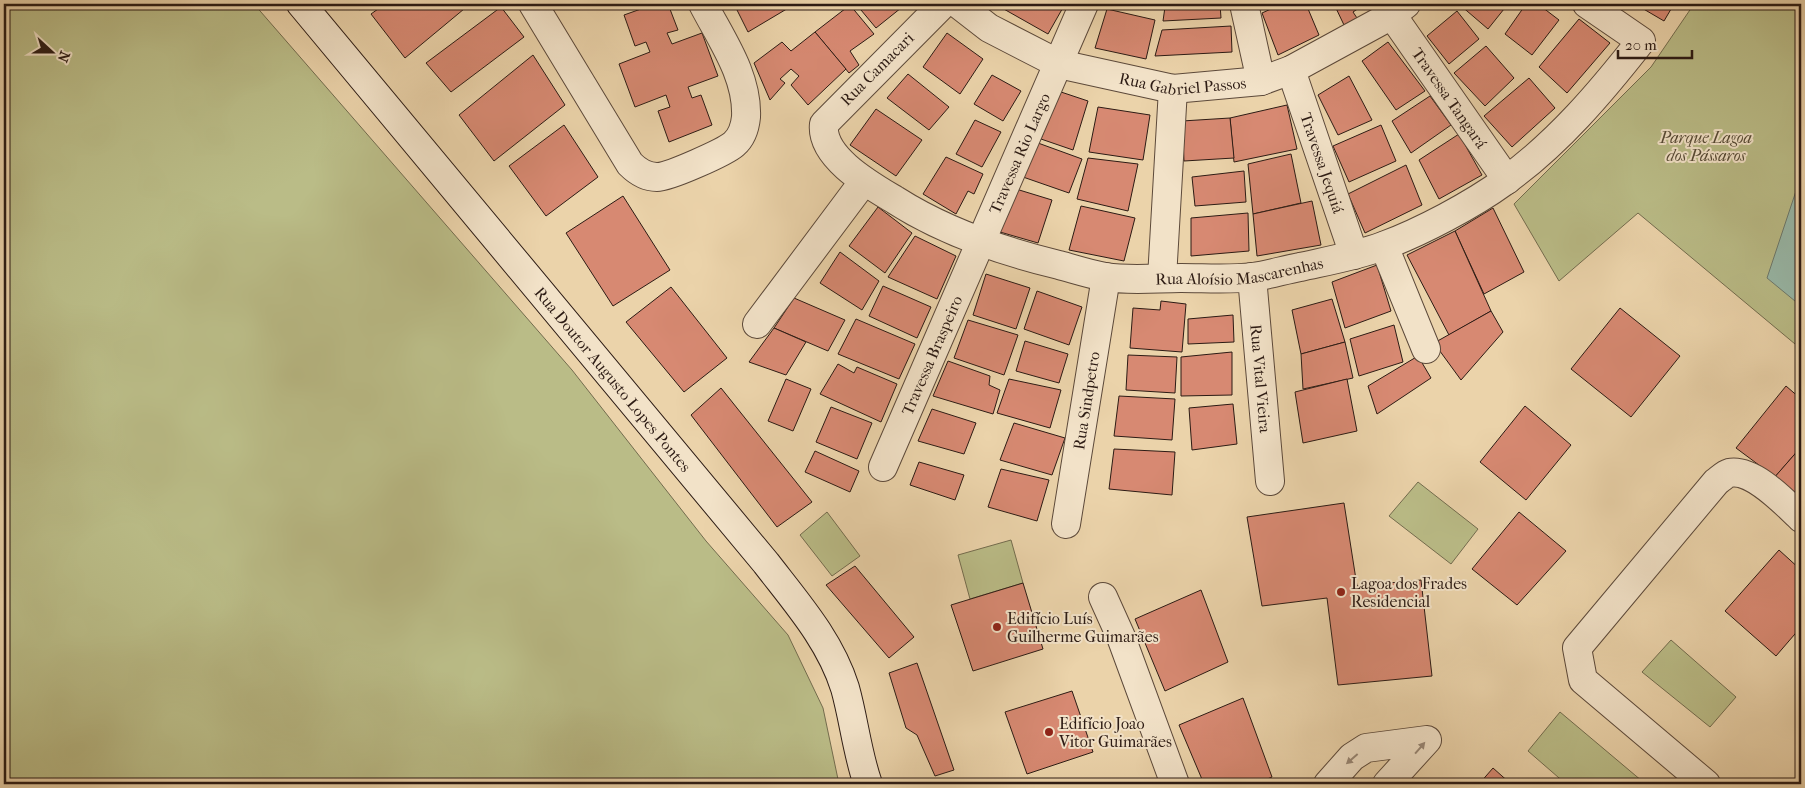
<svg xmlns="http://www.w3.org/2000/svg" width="1805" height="788" viewBox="0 0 1805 788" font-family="'IM FELL French Canon',serif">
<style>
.green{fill:#babc87;stroke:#736c4e}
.water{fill:#98b8a8;stroke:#6d796d}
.building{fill:#d78972;stroke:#2c1b14}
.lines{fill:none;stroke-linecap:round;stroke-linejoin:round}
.street-casing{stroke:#5c493a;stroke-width:30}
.secondary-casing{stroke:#2c1b14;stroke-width:30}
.street{stroke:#f2e2c8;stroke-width:28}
.secondary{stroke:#f2e2c8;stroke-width:28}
.oneway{fill:#987}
.poi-dot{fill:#8f2418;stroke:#f2e2c8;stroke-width:2}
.labels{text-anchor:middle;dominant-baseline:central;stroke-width:4;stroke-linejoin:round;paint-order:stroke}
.street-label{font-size:16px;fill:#2c1b14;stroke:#f2e2c8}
.park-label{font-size:16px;font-style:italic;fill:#574b36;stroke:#f2e2c8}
.poi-label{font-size:16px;fill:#2c1b14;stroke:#f2e2c8;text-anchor:start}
</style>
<rect width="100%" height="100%" fill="#ebd3aa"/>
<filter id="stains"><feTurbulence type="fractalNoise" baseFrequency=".004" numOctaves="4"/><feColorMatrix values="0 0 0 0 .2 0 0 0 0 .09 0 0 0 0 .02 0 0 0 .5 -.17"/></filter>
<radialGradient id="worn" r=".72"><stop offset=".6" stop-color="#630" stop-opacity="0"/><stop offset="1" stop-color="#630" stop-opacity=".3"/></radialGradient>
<g class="green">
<path d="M4,4H254L572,370L706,541L788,635L823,708L839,784H4Z"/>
<path d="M1694,4H1801V349L1638,213L1559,281L1514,204L1651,67Z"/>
<path d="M1418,482L1478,529L1451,564L1389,516Z"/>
<path d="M827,512L860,556L832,576L800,535Z"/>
<path d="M1011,540L1023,583L970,599L958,555Z"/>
<path d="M1671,640L1736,697L1710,727L1642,672Z"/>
<path d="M1560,712L1642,781L1639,784H1566L1528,751Z"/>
</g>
<path class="water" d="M1801,176V306L1767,278Z"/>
<g class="building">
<path d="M354,4H366L359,10Z"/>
<path d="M385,4H470L405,58L371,14Z"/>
<path d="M655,4H668L678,30L667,33L672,44L702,33L718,76L688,87L692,98L701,95L712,125L669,142L658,111L670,107L666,95L635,107L619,64L650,52L646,42L635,46L624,15Z"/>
<path d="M734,4H788L790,7L748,32Z"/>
<path d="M856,4H906L876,28Z"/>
<path d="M1005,4H1065L1048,34L1002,8Z"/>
<path d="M1200,4H1220L1221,18L1163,21L1165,7Z"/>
<path d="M1282,4H1306L1319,35L1278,55L1262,13Z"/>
<path d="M1334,4H1365L1353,12L1357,18L1344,25Z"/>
<path d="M1462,4H1508L1488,29L1460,5Z"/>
<path d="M1526,4H1538L1559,20L1532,55L1505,34Z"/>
<path d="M1635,4H1674L1664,21Z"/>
<path d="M850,5L874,34L850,51L859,65L849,73L815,32Z"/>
<path d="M501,7L524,37L451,92L426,63Z"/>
<path d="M1107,9L1155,20L1146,59L1095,48Z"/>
<path d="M1457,11L1479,39L1449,64L1427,36Z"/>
<path d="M1579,19L1610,43L1567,93L1539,67Z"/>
<path d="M1231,26L1232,52L1155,56L1162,30Z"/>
<path d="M815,32L846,69L808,105L791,85L799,76L791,69L780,79L785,83L770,100L754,63L782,42L791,51Z"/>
<path d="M947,33L983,59L960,94L923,67Z"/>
<path d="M1388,42L1425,91L1396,110L1362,61Z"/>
<path d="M1486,46L1514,78L1485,106L1454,73Z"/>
<path d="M533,55L565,105L494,161L459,115Z"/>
<path d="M908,74L949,107L929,130L887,98Z"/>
<path d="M992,75L1021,91L1003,121L974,104Z"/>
<path d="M1349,76L1372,120L1338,135L1318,95Z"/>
<path d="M1529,78L1555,108L1512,147L1484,116Z"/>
<path d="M1058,91L1088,101L1073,150L1041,139Z"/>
<path d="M1430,96L1451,125L1411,153L1392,121Z"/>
<path d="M1287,105L1297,149L1234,162L1230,118Z"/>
<path d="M1098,107L1150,115L1143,160L1089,152Z"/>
<path d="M876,109L922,140L896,176L850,145Z"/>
<path d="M1230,118L1234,158L1184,161L1182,121Z"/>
<path d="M975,120L1001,132L982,167L956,154Z"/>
<path d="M564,125L598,177L546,216L509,166Z"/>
<path d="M1381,125L1396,161L1349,182L1333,146Z"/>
<path d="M1459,134L1482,175L1439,199L1419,160Z"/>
<path d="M1038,143L1082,159L1069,193L1023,177Z"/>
<path d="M1291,154L1301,203L1253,214L1248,164Z"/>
<path d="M946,157L983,174L974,194L968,191L956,214L923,194Z"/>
<path d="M1088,158L1138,164L1128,211L1077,199Z"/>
<path d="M1406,165L1422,205L1365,233L1348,194Z"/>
<path d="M1244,171L1246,202L1195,206L1192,177Z"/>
<path d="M1016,189L1052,200L1038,243L1000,232Z"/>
<path d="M623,196L670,270L613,306L566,233Z"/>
<path d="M1312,201L1321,245L1257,256L1253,214Z"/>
<path d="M1081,206L1135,218L1124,261L1069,250Z"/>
<path d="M878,207L912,233L885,273L849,246Z"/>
<path d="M1493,208L1524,272L1484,294L1455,231Z"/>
<path d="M1248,213L1249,251L1191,256V218Z"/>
<path d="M1455,231L1491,311L1449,335L1407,255Z"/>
<path d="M915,236L956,256L937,299L888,277Z"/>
<path d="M840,252L879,281L862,310L820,283Z"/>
<path d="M1377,265L1391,311L1345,328L1332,282Z"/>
<path d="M986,274L1030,288L1016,329L973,315Z"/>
<path d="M883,286L931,307L917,338L869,316Z"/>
<path d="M671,287L727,358L684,392L626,322Z"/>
<path d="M1037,291L1082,307L1069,345L1024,329Z"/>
<path d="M794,298L845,320L828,351L774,328Z"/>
<path d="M1332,299L1345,342L1301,354L1292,310Z"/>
<path d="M1161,301L1186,304L1182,352L1130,348L1133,308L1160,310Z"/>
<path d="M1620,308L1680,356L1631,417L1571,369Z"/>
<path d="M1491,311L1503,332L1461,380L1434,343Z"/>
<path d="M1233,315L1234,342L1188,344V319Z"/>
<path d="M856,319L915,344L899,379L838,354Z"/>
<path d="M968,320L1018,335L1004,375L954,358Z"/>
<path d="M1394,325L1403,362L1359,376L1350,339Z"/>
<path d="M774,328L806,342L786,375L749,362Z"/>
<path d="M1025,341L1068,354L1059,383L1016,371Z"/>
<path d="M1345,342L1353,378L1303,389L1301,354Z"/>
<path d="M1232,352V395L1181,396V357Z"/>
<path d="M1128,355L1177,357L1175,393L1126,390Z"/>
<path d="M1418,356L1431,378L1377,414L1368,386Z"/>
<path d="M948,361L990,376L989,385L1000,390L993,414L933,396Z"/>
<path d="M838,364L854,373L857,367L897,384L881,422L820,394Z"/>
<path d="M786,379L811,389L793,431L768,421Z"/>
<path d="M1009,379L1061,390L1050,428L997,413Z"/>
<path d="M1347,379L1357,431L1303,443L1295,392Z"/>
<path d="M1786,386L1801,399V447L1775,477L1736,448Z"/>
<path d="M721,388L812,502L777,527L691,415Z"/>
<path d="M1119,396L1175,399L1172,440L1114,436Z"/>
<path d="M1233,404L1237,444L1192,450L1189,408Z"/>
<path d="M1525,406L1571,445L1526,500L1480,462Z"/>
<path d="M831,407L872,423L857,459L816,442Z"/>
<path d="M932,409L976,423L964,454L918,441Z"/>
<path d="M1014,423L1065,438L1052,475L1000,460Z"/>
<path d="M1801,447V503L1773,479Z"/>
<path d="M1114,449L1175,452L1172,495L1109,489Z"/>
<path d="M815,451L859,471L850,492L805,472Z"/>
<path d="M919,462L964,475L955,500L910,485Z"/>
<path d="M1001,469L1049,480L1037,521L988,507Z"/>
<path d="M1344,503L1357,586L1421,580L1432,676L1338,685L1327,598L1262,606L1247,517Z"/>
<path d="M1519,512L1566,551L1517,605L1472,569Z"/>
<path d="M1779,550L1801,570V627L1776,656L1725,611Z"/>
<path d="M855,566L914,637L889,658L826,585Z"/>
<path d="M1023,583L1043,649L973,671L951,605Z"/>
<path d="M1201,590L1228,662L1165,691L1135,619Z"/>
<path d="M917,663L954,770L935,776L917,735L906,728L889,673Z"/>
<path d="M1072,691L1093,752L1027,774L1005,712Z"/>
<path d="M1243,698L1272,777L1255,784H1204L1179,725Z"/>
<path d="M1493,768L1511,784H1479Z"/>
</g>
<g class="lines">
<defs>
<g id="street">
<path d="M533,4L630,164C637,171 647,177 657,177C669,177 725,152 734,144C742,137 745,127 746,117C748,76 721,39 703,4"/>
<path id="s1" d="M943,4L824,124C820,157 870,185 895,200C945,232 1001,251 1059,265C1074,269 1089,274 1105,277C1129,281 1157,278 1181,278C1205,278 1230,280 1253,277C1268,275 1284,270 1300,267C1327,261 1356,256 1383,246C1421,232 1472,205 1505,181C1558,143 1601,92 1641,41L1587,4"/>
<path id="s2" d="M958,4L989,28L1059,64L1173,89L1261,81L1291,70L1392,15L1406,4"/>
<path d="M1244,4L1261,81"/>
<path id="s3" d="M1392,15L1507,180"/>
<path id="s4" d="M1291,70L1354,255"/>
<path d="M1384,246L1426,349"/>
<path id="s5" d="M1252,277L1270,481"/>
<path d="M1162,278L1173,89"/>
<path d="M757,324L864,181"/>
<path id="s6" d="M883,467L1084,4"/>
<path id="s7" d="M1066,524L1106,277"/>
<path d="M1103,597L1121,637L1175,784"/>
<path d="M1328,784L1352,757L1366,748L1427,740L1387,784"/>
<path d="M1706,784L1583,680L1577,648L1716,482C1720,479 1725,474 1729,473C1753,468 1785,503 1801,518"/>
</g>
<g id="secondary">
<path id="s8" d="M301,4L766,563C796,602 830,640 845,688C854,720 857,753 868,784"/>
</g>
</defs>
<use href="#street" class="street-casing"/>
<use href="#secondary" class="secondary-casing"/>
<use href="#street" class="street"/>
<use href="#secondary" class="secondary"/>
</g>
<defs><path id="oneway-solid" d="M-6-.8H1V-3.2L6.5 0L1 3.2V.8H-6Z" transform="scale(1.25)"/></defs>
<g class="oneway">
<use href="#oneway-solid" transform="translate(1420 748) rotate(-49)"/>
<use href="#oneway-solid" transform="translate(1352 759) rotate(139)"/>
</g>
<g class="poi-dot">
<circle cx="1341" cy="592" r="5"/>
<circle cx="997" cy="627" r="5"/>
<circle cx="1049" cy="732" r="5"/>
</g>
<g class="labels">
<g class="street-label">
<text transform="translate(877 69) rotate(-45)">Rua Camacari</text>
<text stroke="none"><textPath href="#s2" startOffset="244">Rua Gabriel Passos</textPath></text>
<text stroke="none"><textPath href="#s3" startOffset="101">Travessa Tangará</textPath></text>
<text stroke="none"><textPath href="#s6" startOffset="342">Travessa Rio Largo</textPath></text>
<text stroke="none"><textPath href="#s4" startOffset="98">Travessa Jequiá</textPath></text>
<text stroke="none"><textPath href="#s1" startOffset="638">Rua Aloísio Mascarenhas</textPath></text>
<text stroke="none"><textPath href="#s6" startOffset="122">Travessa Braspeiro</textPath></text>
<text stroke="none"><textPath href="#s8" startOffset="488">Rua Doutor Augusto Lopes Pontes</textPath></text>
<text stroke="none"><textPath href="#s5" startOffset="102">Rua Vital Vieira</textPath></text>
<text stroke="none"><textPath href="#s7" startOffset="125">Rua Sindpetro</textPath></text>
</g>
<g class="park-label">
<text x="1706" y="137">Parque Lagoa<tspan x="1706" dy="18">dos Pássaros</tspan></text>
</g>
<g class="poi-label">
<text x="1351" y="583">Lagoa dos Frades<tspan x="1351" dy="18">Residencial</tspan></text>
<text x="1007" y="618">Edifício Luís<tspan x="1007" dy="18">Guilherme Guimarães</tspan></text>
<text x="1059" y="723">Edifício Joao<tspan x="1059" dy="18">Vitor Guimarães</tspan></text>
</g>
</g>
<rect width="1805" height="788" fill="none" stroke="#ebd3aa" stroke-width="20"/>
<rect x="5" y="5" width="1795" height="778" fill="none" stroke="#2c1b14" stroke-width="2.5"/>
<rect x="10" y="10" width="1785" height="768" fill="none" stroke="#2c1b14"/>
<g transform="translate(52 52) rotate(111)" stroke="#f2e2c8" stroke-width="4" paint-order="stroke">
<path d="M0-4L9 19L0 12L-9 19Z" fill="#2c1b14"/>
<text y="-8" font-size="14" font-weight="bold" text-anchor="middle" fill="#2c1b14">N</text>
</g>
<path d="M1618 50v8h74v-8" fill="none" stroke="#2c1b14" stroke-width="2.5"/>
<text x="1625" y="50" font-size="15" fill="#2c1b14" stroke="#f2e2c8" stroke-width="4" paint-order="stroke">20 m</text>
<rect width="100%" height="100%" filter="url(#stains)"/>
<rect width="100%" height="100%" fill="url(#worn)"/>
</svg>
